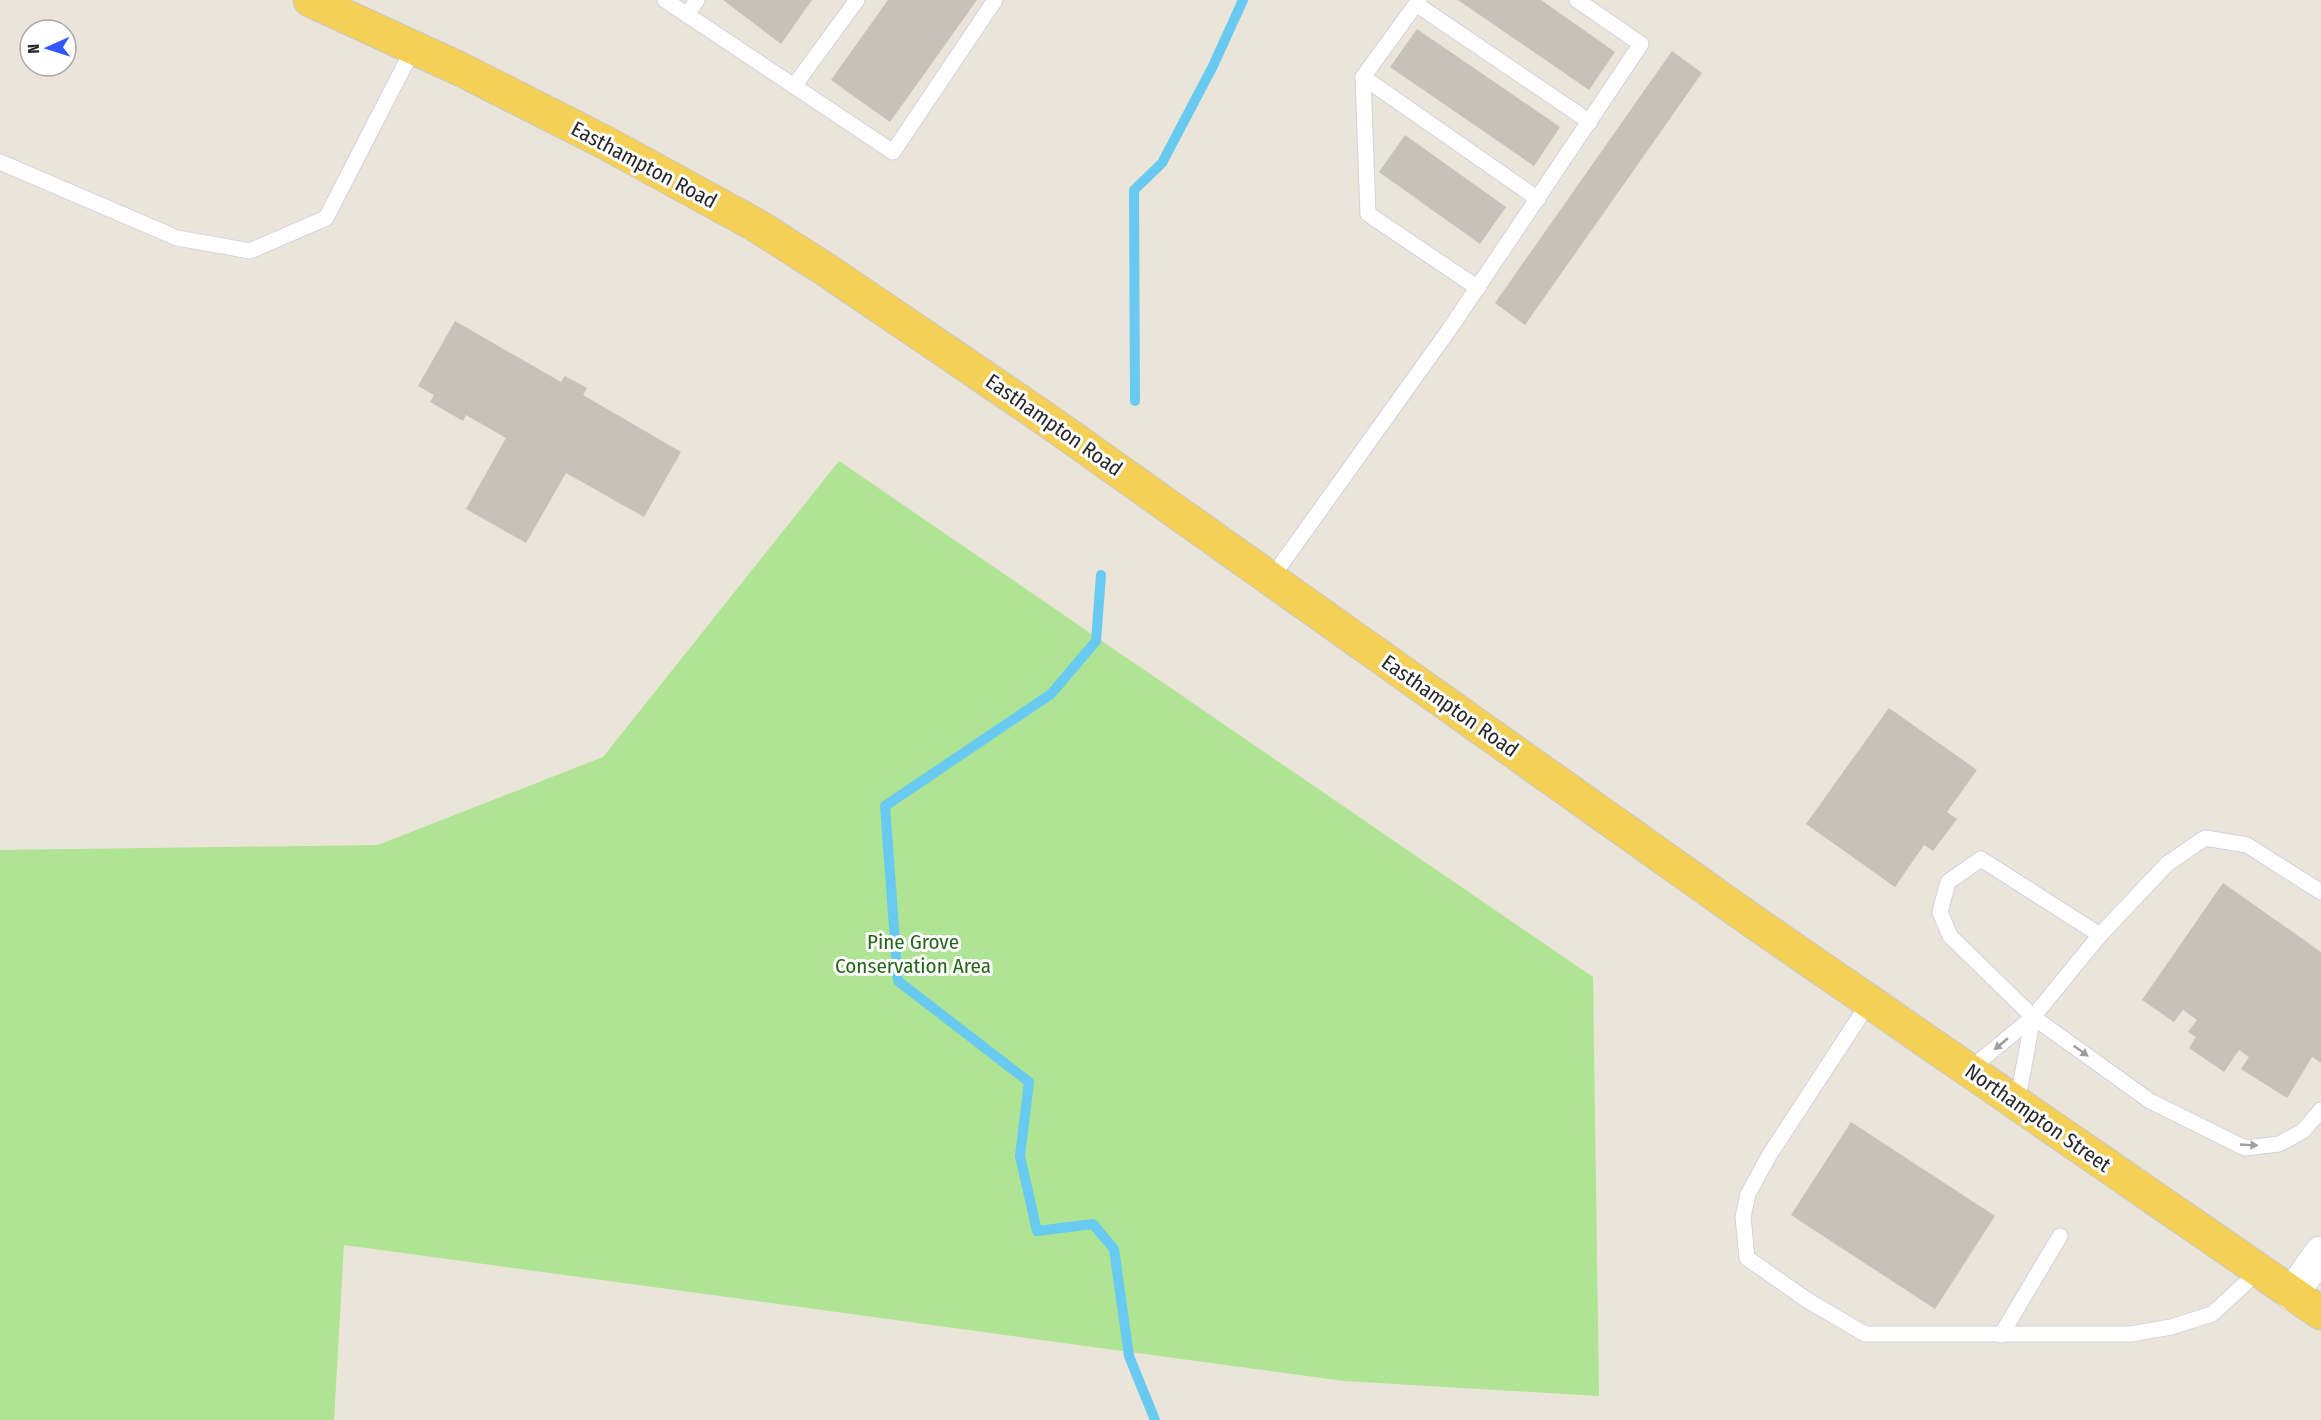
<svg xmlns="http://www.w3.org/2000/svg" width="2321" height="1420" viewBox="0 0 2321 1420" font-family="'Fira Sans Condensed',sans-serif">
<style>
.green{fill:#aee493}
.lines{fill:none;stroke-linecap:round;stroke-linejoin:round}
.stream{stroke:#68caf1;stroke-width:10}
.building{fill:#c6c1b9}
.lane-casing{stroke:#ced2e2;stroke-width:17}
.secondary-casing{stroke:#ced2e2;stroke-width:35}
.primary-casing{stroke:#c7c7c7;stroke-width:35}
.lane{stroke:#fff;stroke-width:15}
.secondary{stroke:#fff;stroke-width:33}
.primary{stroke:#f4d156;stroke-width:33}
.oneway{fill:#9e9e9e}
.labels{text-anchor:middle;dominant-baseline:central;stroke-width:6;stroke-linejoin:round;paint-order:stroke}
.street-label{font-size:21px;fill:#282828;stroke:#fff}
.park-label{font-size:21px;fill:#266617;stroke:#fff}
</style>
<rect width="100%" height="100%" fill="#ebe4d9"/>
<path class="green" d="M839,461L1593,977L1599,1396L1344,1381L344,1245L334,1420H0V850L378,845L603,757Z"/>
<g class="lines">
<g class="stream">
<path d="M1135,401L1134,190L1162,163L1213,66L1243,0"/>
<path d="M1101,575L1096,641L1051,694L885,806L898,981L1029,1082L1020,1156L1037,1231L1093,1224L1114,1249L1129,1356L1155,1420"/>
</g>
</g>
<g class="building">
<path d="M723,0H812L781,44Z"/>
<path d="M888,0H977L890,122L831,80Z"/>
<path d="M1458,0H1541L1615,52L1589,90Z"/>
<path d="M1417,29L1560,127L1534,166L1390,67Z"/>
<path d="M1672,51L1702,73L1525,325L1495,303Z"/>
<path d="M1405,135L1506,207L1480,244L1379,172Z"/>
<path d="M455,321L561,382L565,376L587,388L583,395L681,452L644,517L566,473L526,543L466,509L506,438L466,415L463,421L430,402L434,395L418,386Z"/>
<path d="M1889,708L1977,770L1947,812L1957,819L1933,851L1924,845L1895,887L1806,824Z"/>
<path d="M2223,883L2321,952V1063L2312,1057L2287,1098L2241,1069L2249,1057L2239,1050L2224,1072L2189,1048L2196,1037L2188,1032L2197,1020L2183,1010L2174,1022L2142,1000Z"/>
<path d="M1851,1122L1995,1216L1935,1309L1791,1215Z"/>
</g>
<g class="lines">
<defs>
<g id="lane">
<path d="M665,0L893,152L995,0"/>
<path d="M1419,0L1363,77L1368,214L1478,288"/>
<path d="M1416,4L1590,122"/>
<path d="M687,15L697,0"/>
<path d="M1363,77L1538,199"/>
<path d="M794,86L857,0"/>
<path d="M0,162L177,238L250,251L326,218L414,47"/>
<path d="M1270,580L1451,327L1641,44L1577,0"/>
<path d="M2100,935L1981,859L1948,882L1940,912L1950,936L2033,1017L2150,1101L2245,1148L2279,1144L2303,1131L2321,1110"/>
<path d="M1870,1001L1770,1154L1748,1194L1743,1217L1747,1258L1807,1300L1865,1334H2131L2171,1327L2212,1314L2259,1271"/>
<path d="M1969,1070L2033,1017L2100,935L2167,864L2205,838L2247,845L2321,892"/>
<path d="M2017,1103L2033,1017"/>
<path d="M2001,1335L2060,1236"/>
</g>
<path id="secondary" d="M2292,1294L2321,1253"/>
<path id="primary" d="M310,0L460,69L606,143L754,224L825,269L1047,420L1754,922L2321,1313"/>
</defs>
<use href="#lane" class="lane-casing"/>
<use href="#secondary" class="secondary-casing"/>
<use href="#primary" class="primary-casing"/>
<use href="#lane" class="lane"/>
<use href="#secondary" class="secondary"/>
<use href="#primary" class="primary"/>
</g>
<defs><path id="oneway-solid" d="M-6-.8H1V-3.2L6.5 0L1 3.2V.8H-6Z" transform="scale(1.5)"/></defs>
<g class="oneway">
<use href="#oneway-solid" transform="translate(2001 1044) rotate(140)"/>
<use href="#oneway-solid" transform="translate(2081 1051) rotate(36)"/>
<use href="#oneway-solid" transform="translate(2249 1145) rotate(3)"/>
</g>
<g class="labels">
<g class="street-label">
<text transform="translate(644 165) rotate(28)">Easthampton Road</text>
<text transform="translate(1054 425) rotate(35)">Easthampton Road</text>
<text transform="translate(1450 706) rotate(35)">Easthampton Road</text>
<text transform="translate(2038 1118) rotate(35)">Northampton Street</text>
</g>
<g class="park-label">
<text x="913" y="942">Pine Grove<tspan x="913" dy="24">Conservation Area</tspan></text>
</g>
</g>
<g transform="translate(48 48) rotate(267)"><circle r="28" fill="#ffffff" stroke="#a9a9a9" stroke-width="1.5"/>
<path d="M0-4.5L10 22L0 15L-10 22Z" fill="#3356fe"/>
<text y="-9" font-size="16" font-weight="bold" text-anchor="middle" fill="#282828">N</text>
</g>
</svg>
